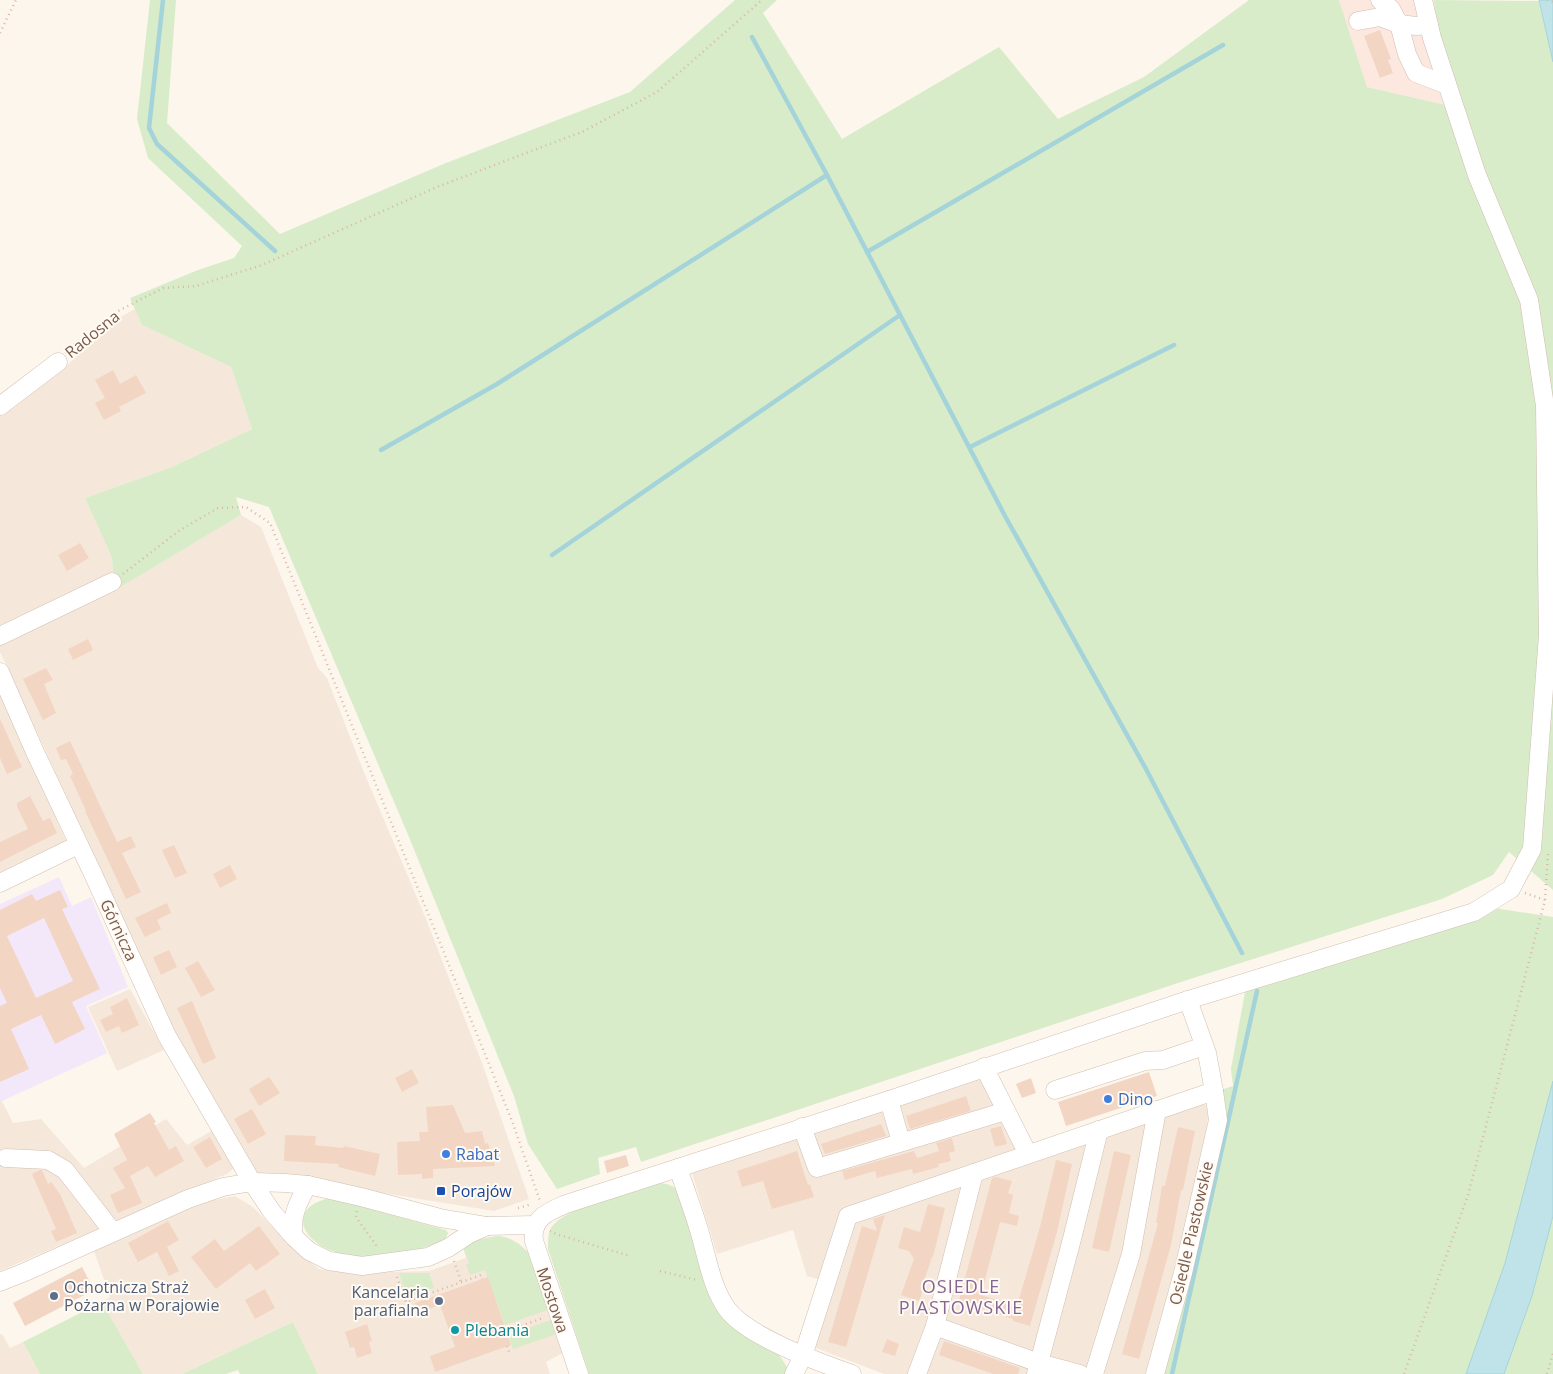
<svg xmlns="http://www.w3.org/2000/svg" width="1553" height="1374" viewBox="0 0 1553 1374" font-family="'Open Sans',sans-serif">
<style>
.residential{fill:#f5e8da}
.commercial{fill:#fde8e0}
.education{fill:#f3e8fa}
.green{fill:#d8ecc9}
.water{fill:#bfe3e8;stroke:#a5d3da}
.lines{fill:none;stroke-linecap:round;stroke-linejoin:round}
.stream{stroke:#a5d3da;stroke-width:4.5}
.building{fill:#f3d5c3;fill-rule:evenodd}
.minor-casing{stroke:#d1beb0;stroke-width:19}
.path{stroke:#d9b8a5;stroke-width:2.5;stroke-dasharray:1 4;stroke-linecap:butt}
.minor{stroke:#fff;stroke-width:18}
.shop-dot{fill:#3f7fe0;stroke:#fffaf3;stroke-width:2}
.transit-dot{fill:#1a4fb4;stroke:#fffaf3;stroke-width:2}
.service-dot{fill:#5c6f8a;stroke:#fffaf3;stroke-width:2}
.culture-dot{fill:#0f9aa8;stroke:#fffaf3;stroke-width:2}
.labels{text-anchor:middle;dominant-baseline:central;stroke-width:4;stroke-linejoin:round;paint-order:stroke}
.street-label{font-size:16px;fill:#7a5c4d;stroke:#fffaf3}
.shop-label{font-size:16px;fill:#366cbe;stroke:#fffaf3;text-anchor:start}
.transit-label{font-size:16px;fill:#164399;stroke:#fffaf3;text-anchor:start}
.service-label{font-size:16px;fill:#4e5e75;stroke:#fffaf3;text-anchor:start}
.culture-label{font-size:16px;fill:#0d838f;stroke:#fffaf3;text-anchor:start}
.neighbourhood-label{font-size:18px;letter-spacing:1px;fill:#846695;stroke:#fffaf3}
</style>
<rect width="100%" height="100%" fill="#fdf6ec"/>
<g class="residential">
<path d="M135,309L142,325L231,367L252,429L172,467L85,498L112,558L113,572L0,629V412L64,368L119,318Z"/>
<path d="M241,515L261,527L318,668L327,678L363,770L426,919L482,1063L529,1199L494,1211L253,1172L179,1040L0,652V645L119,588Z"/>
<path d="M0,695L66,841L0,873Z"/>
<path d="M130,989L164,1050L117,1071L88,1007Z"/>
<path d="M980,1078L1026,1161L1201,1103L1209,1107L1205,1145L1150,1374H884L816,1348L813,1339L831,1283L807,1276L793,1230L717,1254L691,1170Z"/>
<path d="M2,1101L13,1123L41,1119L84,1168L166,1119L187,1145L213,1130L234,1168L227,1174L0,1271V1102Z"/>
<path d="M235,1196L253,1207L293,1249L319,1269L347,1273L429,1271L466,1258L462,1244L485,1238L498,1236L509,1238L519,1244L528,1252L535,1263L563,1353L546,1362L550,1374H318L293,1322L182,1374H143L102,1302L110,1297L94,1251L179,1211L208,1201Z"/>
<path d="M2,1334L10,1348L23,1342L40,1374H0V1335Z"/>
</g>
<path class="commercial" d="M1339,0H1434L1447,105L1367,87Z"/>
<path class="education" d="M59,877L72,906L91,897L128,987L86,1006L107,1053L0,1102V904Z"/>
<g class="green">
<path d="M150,0H176L167,123L280,234L446,163L630,92L735,0H777L763,13L842,139L999,47L1058,119L1144,77L1249,0H1339L1367,87L1446,105L1434,0L1539,1L1553,62V890L1509,852L1493,875L1442,899L1184,981L641,1162L636,1147L598,1158L600,1174L557,1189L528,1144L514,1096L409,837L269,507L236,497L241,515L119,588L113,572L112,558L85,498L172,467L252,429L231,367L142,325L130,298L198,270L234,258L242,246L148,158L137,119Z"/>
<path d="M1494,908L1553,917V1081L1505,1263L1466,1374H1164L1221,1090L1233,1086L1231,1069L1245,992L1266,984Z"/>
<path d="M655,1183C665,1183 671,1184 679,1191L713,1297L776,1350L787,1367V1374H589L548,1249C548,1243 548,1235 550,1230C560,1208 631,1191 655,1183Z"/>
<path d="M330,1198L446,1230L448,1233L445,1240C420,1249 394,1259 367,1257C356,1257 342,1255 333,1251C300,1240 288,1207 330,1198Z"/>
<path d="M1553,1216V1374H1504L1532,1296Z"/>
<path d="M498,1236C536,1242 540,1278 550,1309L505,1325L485,1270L470,1275L466,1265L469,1263L462,1244L463,1242Z"/>
<path d="M399,1273H429L434,1288L407,1297Z"/>
<path d="M102,1302L143,1374H40L23,1342Z"/>
<path d="M553,1319L556,1330L554,1335L513,1349L508,1335Z"/>
<path d="M293,1322L318,1374H240L238,1370L226,1374H182Z"/>
</g>
<g class="water">
<path d="M1539,0H1553V62Z"/>
<path d="M1553,1081V1216L1532,1296L1504,1374H1466L1505,1263Z"/>
</g>
<g class="lines">
<g class="stream">
<path d="M163,0L149,128L157,144L275,251"/>
<path d="M752,37L827,175L1005,516L1146,769L1242,953"/>
<path d="M867,252L1223,45"/>
<path d="M970,447L1174,345"/>
<path d="M381,450L497,384L827,175"/>
<path d="M552,555L900,315"/>
<path d="M1172,1374L1257,991"/>
</g>
</g>
<g class="building">
<path d="M1380,30L1391,59L1388,60L1393,73L1380,78L1364,36Z"/>
<path d="M113,370L120,384L136,375L146,393L119,407L121,411L104,420L95,403L105,398L95,380Z"/>
<path d="M80,543L89,558L67,571L58,555Z"/>
<path d="M88,639L93,650L73,660L68,649Z"/>
<path d="M46,668L53,680L44,684L56,713L43,720L23,679Z"/>
<path d="M0,719L22,767L7,774L0,758Z"/>
<path d="M70,741L117,842L131,836L136,847L122,853L141,892L126,899L85,811H86L70,776L73,774L66,759L61,760L56,748Z"/>
<path d="M30,796L43,821L50,818L57,833L0,862V842L28,829L17,807V803Z"/>
<path d="M174,845L187,873L175,878L162,850Z"/>
<path d="M230,865L237,879L220,888L213,874Z"/>
<path d="M60,890L68,907L62,909L100,989L72,1002L85,1029L55,1044L41,1015L11,1029L29,1069L0,1082V1006L7,1003L0,988V910L32,894L36,901ZM44,918L73,981L36,998L7,936Z"/>
<path d="M167,903L171,913L157,920L161,929L145,937L135,918Z"/>
<path d="M169,950L177,967L161,975L153,957Z"/>
<path d="M198,961L215,990L201,997L185,968Z"/>
<path d="M127,998L139,1025L122,1033L119,1026L106,1032L100,1020L113,1014L110,1007Z"/>
<path d="M192,1001L216,1058L203,1064L177,1008Z"/>
<path d="M412,1069L419,1083L402,1092L395,1078Z"/>
<path d="M1149,1072L1157,1096L1066,1126L1058,1102Z"/>
<path d="M269,1077L280,1093L259,1106L249,1089Z"/>
<path d="M1031,1078L1036,1093L1022,1098L1016,1084Z"/>
<path d="M966,1096L971,1111L910,1129L906,1116Z"/>
<path d="M453,1105L465,1133L482,1131L485,1144L488,1143L495,1166L433,1169V1178L422,1179V1174L398,1175L397,1142L420,1141L419,1132H428L426,1107Z"/>
<path d="M252,1109L266,1134L248,1144L234,1119Z"/>
<path d="M150,1113L156,1122L154,1123L169,1150L176,1146L184,1161L155,1177L148,1166L130,1176L142,1203L118,1213L110,1195L125,1188L113,1168L127,1160L114,1134Z"/>
<path d="M881,1124L886,1136L825,1154L821,1144Z"/>
<path d="M1001,1126L1007,1144L995,1147L990,1129Z"/>
<path d="M1178,1127L1195,1131L1183,1190H1181L1171,1245L1139,1359L1122,1354L1158,1223H1156L1162,1186H1165Z"/>
<path d="M285,1135L316,1136L315,1145L343,1148L344,1146L380,1154L375,1176L338,1167L339,1164L284,1161Z"/>
<path d="M210,1137L222,1159L206,1168L193,1147Z"/>
<path d="M952,1138L955,1151L949,1153L951,1161L938,1164L939,1167L913,1174L912,1169L877,1178L875,1171L845,1180L842,1171L914,1151L917,1158L939,1151L936,1143Z"/>
<path d="M797,1151L808,1185L810,1184L814,1197L772,1209L763,1181L742,1187L737,1171Z"/>
<path d="M1114,1151L1131,1155L1109,1252L1092,1248Z"/>
<path d="M626,1155L629,1166L607,1173L604,1161Z"/>
<path d="M1056,1160L1072,1164L1057,1232L1030,1326L1013,1321V1319L977,1307V1309L958,1304L992,1178L996,1177L1012,1181L1008,1193L1013,1195L1009,1213L1019,1216L1017,1226L1000,1222L981,1295L1017,1306L1040,1227Z"/>
<path d="M40,1170H42L48,1184L51,1182L60,1194L77,1233L56,1242L51,1231L56,1229L32,1174Z"/>
<path d="M928,1204L945,1208L933,1257H932L921,1290H923L919,1301L901,1295L914,1259L909,1251L898,1248L904,1227L920,1232Z"/>
<path d="M885,1215L846,1347L828,1342L862,1226L877,1231L873,1219Z"/>
<path d="M168,1221L179,1240L167,1247L179,1271L169,1276L157,1252L138,1262L128,1243Z"/>
<path d="M259,1226L280,1254L256,1271L250,1263L216,1289L191,1257L215,1239L224,1251Z"/>
<path d="M82,1267L94,1290L25,1326L13,1303Z"/>
<path d="M488,1277L511,1345L435,1372L430,1356L455,1347L440,1305L418,1313L415,1303Z"/>
<path d="M265,1289L275,1308L255,1319L245,1300Z"/>
<path d="M367,1324L372,1341L369,1342L372,1353L357,1358L354,1347L350,1348L345,1332Z"/>
<path d="M887,1339L899,1344L895,1356L882,1352Z"/>
<path d="M944,1341L1020,1368L1018,1374H993L939,1355Z"/>
</g>
<g class="lines">
<defs>
<g id="minor">
<path d="M1380,0L1391,9L1399,24L1407,54L1416,73L1447,85"/>
<path d="M1358,21L1380,17L1399,24L1416,26L1429,25"/>
<path d="M0,406L58,362"/>
<path d="M0,636L112,582"/>
<path d="M0,672L35,752L93,874L167,1036L252,1182L272,1212L294,1237L309,1251L329,1261L362,1266L428,1257L448,1248L469,1234L487,1226"/>
<path d="M0,883L78,845"/>
<path d="M984,1067L1028,1154"/>
<path d="M1055,1090L1145,1061L1163,1060L1204,1046"/>
<path d="M889,1100L901,1142"/>
<path d="M802,1127L817,1168L1006,1111"/>
<path d="M6,1158L48,1160L65,1170L113,1232"/>
<path d="M678,1168C685,1189 693,1209 699,1230C707,1256 711,1286 727,1309C748,1337 819,1362 852,1374"/>
<path d="M294,1237C290,1217 298,1202 308,1185"/>
<path d="M0,1282L25,1272L188,1199L223,1187L252,1182L285,1183L308,1185L361,1197L440,1218L487,1226L536,1225"/>
<path d="M935,1326L1039,1363L1080,1374"/>
<path d="M579,1374L534,1241C531,1218 548,1212 566,1204L889,1100L1188,1000L1474,912L1511,889L1532,849L1548,635L1545,406L1529,300L1477,175L1432,38L1423,0"/>
<path d="M794,1374L803,1356L848,1216L1214,1091"/>
<path d="M917,1374L935,1326L974,1173"/>
<path d="M1036,1374L1072,1239L1099,1130"/>
<path d="M1094,1374L1131,1254L1157,1110"/>
<path d="M1155,1374L1183,1273L1218,1120L1214,1091L1207,1053L1188,1000"/>
</g>
</defs>
<use href="#minor" class="minor-casing"/>
<g class="path">
<path d="M1547,0L1553,2"/>
<path d="M0,33L16,0"/>
<path d="M69,353L118,311L163,288L196,286L262,265L437,187L584,131L657,92L762,0"/>
<path d="M123,574L180,530L218,508L246,507L270,523L512,1121L540,1201"/>
<path d="M1525,893L1545,900"/>
<path d="M518,1208L532,1204"/>
<path d="M357,1211L356,1217L378,1248"/>
<path d="M550,1231L556,1234L630,1256"/>
<path d="M454,1261L461,1282"/>
<path d="M660,1271L697,1280"/>
<path d="M397,1277L406,1302L481,1275L482,1279"/>
<path d="M507,1331L543,1318"/>
<path d="M507,1346L510,1355"/>
<path d="M1404,1374L1468,1195L1545,900L1548,854"/>
<path d="M1547,1374L1553,1353"/>
</g>
<use href="#minor" class="minor"/>
</g>
<g class="shop-dot">
<circle cx="1108" cy="1099" r="5"/>
<circle cx="446" cy="1154" r="5"/>
</g>
<rect class="transit-dot" x="436" y="1186" width="10" height="10" rx="2.5"/>
<g class="service-dot">
<circle cx="54" cy="1296" r="5"/>
<circle cx="439" cy="1301" r="5"/>
</g>
<circle class="culture-dot" cx="455" cy="1330" r="5"/>
<g class="labels">
<g class="street-label">
<text transform="translate(92 334) rotate(-39)">Radosna</text>
<text transform="translate(119 930) rotate(65)">Górnicza</text>
<text transform="translate(1191 1233) rotate(-77)">Osiedle Piastowskie</text>
<text transform="translate(553 1300) rotate(71)">Mostowa</text>
</g>
<g class="shop-label">
<text x="1118" y="1099">Dino</text>
<text x="456" y="1154">Rabat</text>
</g>
<g class="transit-label">
<text x="451" y="1191">Porajów</text>
</g>
<g class="service-label">
<text x="64" y="1287">Ochotnicza Straż<tspan x="64" dy="18">Pożarna w Porajowie</tspan></text>
<text x="429" y="1292" text-anchor="end">Kancelaria<tspan x="429" dy="18">parafialna</tspan></text>
</g>
<g class="culture-label">
<text x="465" y="1330">Plebania</text>
</g>
<g class="neighbourhood-label">
<text x="961" y="1286">OSIEDLE<tspan x="961" dy="21">PIASTOWSKIE</tspan></text>
</g>
</g>
</svg>
